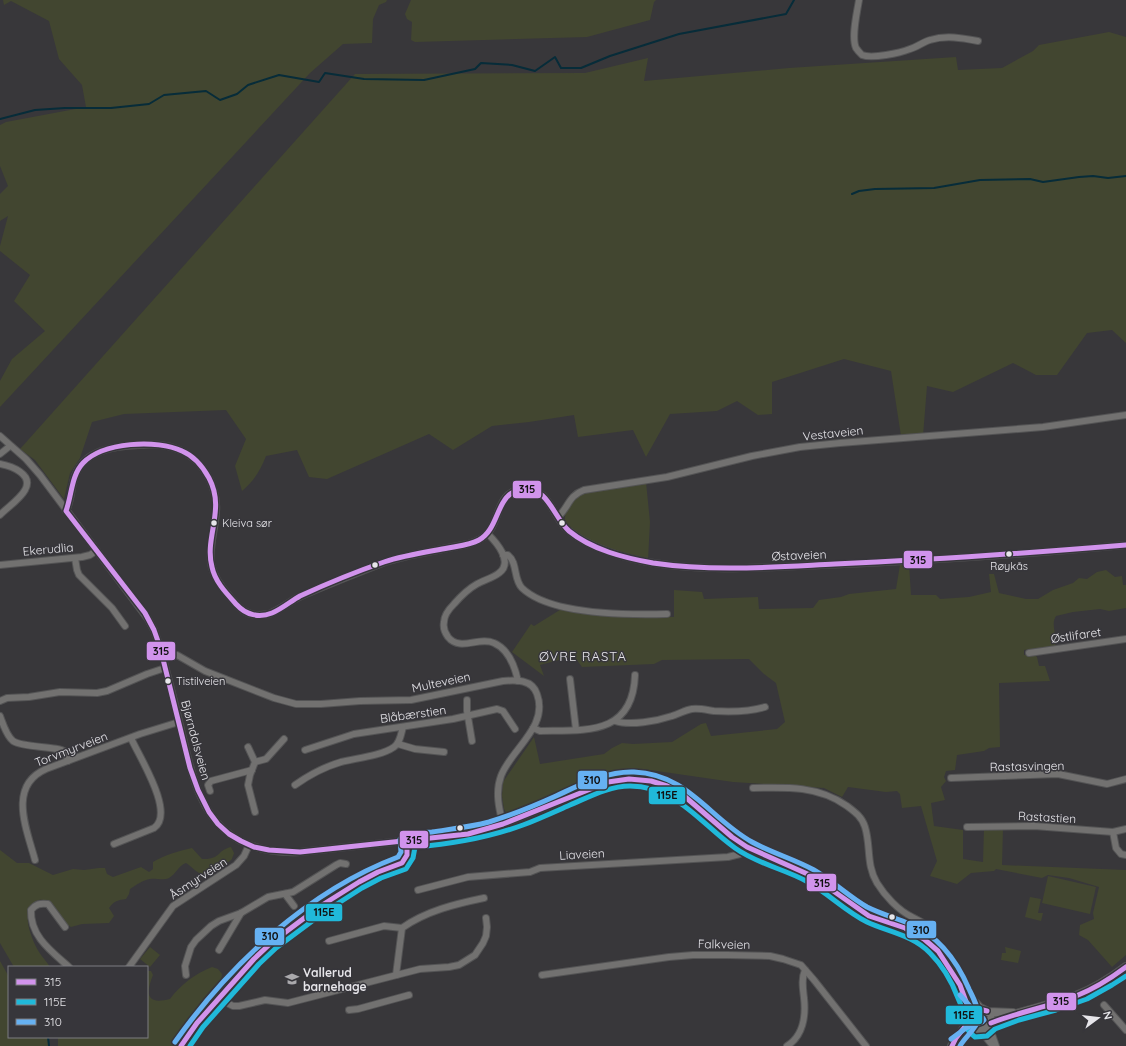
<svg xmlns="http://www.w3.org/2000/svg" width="1126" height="1046" viewBox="0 0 1126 1046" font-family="Quicksand,sans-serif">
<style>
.green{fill:#424630}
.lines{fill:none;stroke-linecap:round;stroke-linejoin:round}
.stream{stroke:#072c39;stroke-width:2}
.minor-casing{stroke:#545455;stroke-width:8}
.major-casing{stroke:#545455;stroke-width:10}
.minor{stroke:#727170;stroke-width:6}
.major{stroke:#737271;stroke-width:8}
.bus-1-casing{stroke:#37363b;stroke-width:8}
.bus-2-casing{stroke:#37363b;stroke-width:8}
.bus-3-casing{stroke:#37363b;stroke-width:8}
.bus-1{stroke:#d193ec;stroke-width:5}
.bus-2{stroke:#20b9da;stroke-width:5}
.bus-3{stroke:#66b1f2;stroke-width:5}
.bus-dot{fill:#e7e6ea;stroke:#37363b;stroke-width:1.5}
.labels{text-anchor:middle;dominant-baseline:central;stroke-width:3;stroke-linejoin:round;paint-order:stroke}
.bus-label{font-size:11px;fill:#e7e6ea;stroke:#37363b;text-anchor:start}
.street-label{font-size:12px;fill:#e7e6ea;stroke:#37363b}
.poi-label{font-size:12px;font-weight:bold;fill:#e7e6ea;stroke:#37363b;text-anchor:start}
.neighbourhood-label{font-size:13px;letter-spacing:1px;fill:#e7e6ea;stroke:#37363b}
.line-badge{stroke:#37363b;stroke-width:1.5}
.pale-badge-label{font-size:11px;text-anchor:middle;font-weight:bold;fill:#111}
</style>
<rect width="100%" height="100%" fill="#38373a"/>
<g class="green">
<path d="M3,0H387L386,2L379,5L373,19L372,43L343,44L310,73L0,407V381L12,359L45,331L14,301L30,275L0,251V246L8,216L0,221V194L8,186L0,166V125L6,122L86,107L82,85L59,59L49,21L11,1L4,5Z"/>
<path d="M411,0H656L654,2L650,20L587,37L415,42L411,40L412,22L407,19L405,14Z"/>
<path d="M1109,32L1126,37V343L1112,330L1087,333L1057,375H1036L1013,363L953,392L927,386L923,436H901L891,371L844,359L772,382V414L758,415L737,401L717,411L670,414L646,457L633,430L578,437L574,415L529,422L492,426L453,450L429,434L327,479L309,477L297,450L266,456C260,471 254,481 242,491L235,466L246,439L226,410L124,414L92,422L80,458L70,473L64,499L35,460L20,449L355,74L585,73L648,58L644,81L789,68L956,57L958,70L1002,68L1033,51L1039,45Z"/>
<path d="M646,482L650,522L648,560C620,553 585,545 564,523L566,510L569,503L580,494Z"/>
<path d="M909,564L911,595H936L940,599L969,597L991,592L989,574H994L999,593L1026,599H1038L1053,590L1073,583L1079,578L1087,579L1097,572L1106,570L1115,577L1122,576L1123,585H1126V608L1109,611L1100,609L1073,612L1056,616C1050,625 1058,636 1055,646L1024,650V655L1034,654L1037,657L1039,666H1045L1050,681L999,683L1000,747L989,748L984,751L957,755L955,770L946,771L944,777L946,781L941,787L945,800L931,803L934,826L963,830V859L983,862L984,829L1003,828L1002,865L1126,870V955L1112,967L1088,940L1079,935L1080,925L1094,919L1093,913L1099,887L1069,878L1048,875L1042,878L996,869L994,871L971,873L957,884L930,876L937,861L921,806L902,808L900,794L897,791L886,792L848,787L842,797L824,788L733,782L643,769L617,770L592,778L507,814L504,809L502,796L503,782L534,737L540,764L604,754L612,748L622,743L633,744L672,742L701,724L706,723L711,736L777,729L785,722L776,683L764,674L749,659L662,660L654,664L582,667L574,656L540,665L544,676L512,652L531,624L534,626L563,608L625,617H674V590L702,592L704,599L758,597L759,609L813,608L819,600L841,597L849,594L896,589L900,565Z"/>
<path d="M231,847L234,853C234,854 232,858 232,859C227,864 207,876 201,874C196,872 191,866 186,863C178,866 176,874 169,878C162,881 157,878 150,879C143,880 136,885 130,889L129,894L126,899C118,900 114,901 109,908L114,916L109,923L82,924L71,927L68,925L51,902C34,895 27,906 28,923C29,931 34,944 39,952C42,957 47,962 50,967H14L0,943V850L17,863H29L53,875L73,869L84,870L99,868H105L107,874L113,877L141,867L149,872L153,869V862C165,855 178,851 192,848L202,859C205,859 209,859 212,858C220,856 219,850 231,847Z"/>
<path d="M1048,876L1096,887L1090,914L1042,903Z"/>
<path d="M1030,897L1041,899L1038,913H1043L1041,921L1025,917Z"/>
<path d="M150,947L160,955L150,967L140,959Z"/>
<path d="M1005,947L1021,951L1018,963L1001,960L1002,953H1006Z"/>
<path d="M0,961L9,977V1037H47L49,1046H0Z"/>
<path d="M212,967L218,969L222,974L221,982L209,1001L186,1030L176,1046H58V1037H147V971H151L153,975C145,995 147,1005 170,999C181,984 195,974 212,967Z"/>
</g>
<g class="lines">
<g class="stream">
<path d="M0,119L35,110L65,108H111L149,104L164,95L206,91L220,100L237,94L248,85L279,75L319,82L325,73L364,79L424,80L475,69L481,63L512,65L535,71L555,57L561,68H581L610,56L679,34L786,14L794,0"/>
<path d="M852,194L859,191L875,189L934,188L980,180L1030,179L1043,182L1079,177L1093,176L1108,178L1126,176"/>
<path d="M48,1037L49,1046"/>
</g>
<defs>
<g id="minor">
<path d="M859,0C857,13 851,37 856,48C858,51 860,53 862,55C872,59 900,53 910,49C917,47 923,42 930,40C946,35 962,38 978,41"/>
<path d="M0,436L26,459L40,475L148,619L154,630L160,647C168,677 176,708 183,738C188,758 192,779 201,797C220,840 256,854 300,852L468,834L503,824L608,782L629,779L651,781L667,786L683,795L732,837L747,847L812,876L869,916L905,928L924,939L938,951L947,964L960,985L971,1015"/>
<path d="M0,454L10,446"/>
<path d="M66,511C71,501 71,489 74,479C82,450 114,446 139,445C170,442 195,450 210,480C214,489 217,501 216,512C215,529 209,546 211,563C213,576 221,587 230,597C236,604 242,612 251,614C257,616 263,615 269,614C280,610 290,601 301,596C329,584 357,573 385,562L412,555L468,544C475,542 482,539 487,534C501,519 496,492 523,489C550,487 552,517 568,530C589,548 627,559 654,563C709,572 767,567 822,565C924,561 1025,554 1126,545"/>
<path d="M0,515C8,507 20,499 25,490C34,474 11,466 0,464"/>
<path d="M558,517C569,507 568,496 584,490L667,477L752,456L800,447L840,443L1043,427L1126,415"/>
<path d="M488,534C496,542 514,562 499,573C493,578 484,580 477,584C468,589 461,596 454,604C449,609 444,615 444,622C443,627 445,633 448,637C460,652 479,636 494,643C508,649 515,667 518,681"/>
<path d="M503,555H508C518,563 513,579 522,588C550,615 630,615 667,614"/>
<path d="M75,558L77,570L79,575L112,608L125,626"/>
<path d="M0,565L82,557L90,555L96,551"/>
<path d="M1029,653L1126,639"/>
<path d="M163,657L177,655L205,671L274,698L296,704H321L360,701L411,700L503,681C516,680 532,679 537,694C549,727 511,749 501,776C495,792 499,809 503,824"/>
<path d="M570,679L576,730"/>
<path d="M467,700V711L472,741"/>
<path d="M0,701L7,698L29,697L60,692L97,693L107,691L147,674L165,668"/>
<path d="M0,716C3,724 6,735 13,741C23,748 59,746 65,752C67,754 67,758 68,761"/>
<path d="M615,721C630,726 657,721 672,716C679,714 685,710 692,709C699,708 707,710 714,711C731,712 748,712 765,707"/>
<path d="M533,728L540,731C585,730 633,736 635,675"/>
<path d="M398,744L415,749L444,752"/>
<path d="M248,747L255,762L250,775L248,785L255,812"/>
<path d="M305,750L354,734L453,719L497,709L503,711L515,729"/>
<path d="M255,762L266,759L284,739"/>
<path d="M951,778L1058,774L1107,784L1126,779"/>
<path d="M295,785C309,775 324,767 341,762C357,758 381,756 394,747C400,743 401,734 403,727"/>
<path d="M753,788C787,787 819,786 847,806C855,812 862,817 865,827C871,846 866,865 877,883C885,896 898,910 912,917C919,921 926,924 933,929L924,939"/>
<path d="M210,791L208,785L211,781L252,770"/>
<path d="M967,827L1034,826L1113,832L1126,829"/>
<path d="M1113,832L1116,848L1121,854L1126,855"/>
<path d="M114,844L154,828C176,813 138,755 131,738"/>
<path d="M35,860C27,830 7,786 46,769L140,734L179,722"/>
<path d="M418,890L468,877L530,872L540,868L728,857L740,854L747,847"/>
<path d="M285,894L294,906"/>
<path d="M65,927L48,904C40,903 36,904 31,910C30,936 51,951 69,967"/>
<path d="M329,941L384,926L402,928"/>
<path d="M219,950L241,913"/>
<path d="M129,967L173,906L236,865L244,856L249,845"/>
<path d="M186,975L185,966L191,947L196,940L211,926L219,921L241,913L268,897L293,892L336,865L340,863L346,864"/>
<path d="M396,975L402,928C426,911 455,904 484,898"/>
<path d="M542,975L669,957L693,955H727L770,956L783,959L801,965L814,980L866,1046"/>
<path d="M963,988L982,1009"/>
<path d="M220,997L227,1003L233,1006H239L265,1000L288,1003L420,969L449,967L459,965L475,955L483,943L486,936L487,927L486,918"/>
<path d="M1104,1005L1126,1030"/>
<path d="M349,1010L358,1009L409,995"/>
<path d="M989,1026L996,1046"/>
<path d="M980,1030L993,1046"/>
<path d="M181,1046L197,1023L254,959L271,943L319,907L359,882L378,872L402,863C409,856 408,850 407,841"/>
<path d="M787,1046C803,1036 806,1016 804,998C803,989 801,979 805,970"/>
</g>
<g id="major">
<path d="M991,1023C1018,1011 1048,1007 1076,996C1094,989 1110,979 1126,967"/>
<path d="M955,1045C961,1041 966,1035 973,1032C978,1030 984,1031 988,1027C991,1025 991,1022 991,1019"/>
<path d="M952,1046L976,1011L982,1009L988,1012L1013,1013"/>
</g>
</defs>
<use href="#minor" class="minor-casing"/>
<use href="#major" class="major-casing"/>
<use href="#minor" class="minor"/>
<use href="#major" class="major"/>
<defs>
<g id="bus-1">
<path d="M971,1015L960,985L938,951L924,939L905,928L869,916L812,876L747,847L732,837L683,795L667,786L651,781L629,779L608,782L503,824L468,834L300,852L269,850L254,847L241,841L229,834L218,824L209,812L198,790L190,768L160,647L154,630L145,613L66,511C72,495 71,476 83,463C103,442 157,439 182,451C194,456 203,467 209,478C226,510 204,537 212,567C215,582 227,594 237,605C246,615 259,618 272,613C282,609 291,601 300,596C326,584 358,571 384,562C405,555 427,552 448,548C458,546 470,545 479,540C501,528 495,491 524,489C548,487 554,518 569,531C592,550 625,558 653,563C713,572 774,567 835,564C932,560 1029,553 1126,545"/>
<path d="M991,1023C1019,1012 1048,1007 1076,996C1094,989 1110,979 1126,967"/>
<path d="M181,1046L197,1023L254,959L271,943L319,907L359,882L378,872L402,863L407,855V841"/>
<path d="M952,1046L956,1038L971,1019L973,1013L979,1009L987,1011"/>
</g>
<path id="bus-2" d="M190,1046L203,1027L259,964L276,948L323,913L362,888L381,878L406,869L413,858L415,847C452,844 488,838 523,825C539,819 554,812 570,805C589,797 609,786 630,786C676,786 701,824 735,848C757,864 785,869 808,882C829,894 845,911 867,922C888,932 913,935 930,953C942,965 952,982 958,998C960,1003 963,1009 964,1014C966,1026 965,1029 975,1037L987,1036L995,1029L1019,1020L1056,1010L1087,999L1112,985L1126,976"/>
<g id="bus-3">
<path d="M951,1039L966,1028L982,1022L984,1020L983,1018L977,1014L960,995"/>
<path d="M175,1042C230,964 308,891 398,857L401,852L400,839L404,835C413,833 423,833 432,832C451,829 470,827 489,822C512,815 534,806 556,796C580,785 606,771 634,772C688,774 709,818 752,842C772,853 794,859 814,870C833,881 848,896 867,907C881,914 896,918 910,924C939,936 957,961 969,989C973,997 980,1010 978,1020C977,1028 964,1038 960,1046"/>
</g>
</defs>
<use href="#bus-1" class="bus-1-casing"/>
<use href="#bus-2" class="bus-2-casing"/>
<use href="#bus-3" class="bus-3-casing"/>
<use href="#bus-1" class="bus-1"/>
<use href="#bus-2" class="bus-2"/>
<use href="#bus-3" class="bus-3"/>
</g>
<defs>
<symbol id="school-bare" viewBox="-9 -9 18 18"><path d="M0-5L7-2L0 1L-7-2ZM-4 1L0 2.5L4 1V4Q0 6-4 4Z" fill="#aaa9ac" stroke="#37363b" stroke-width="2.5" paint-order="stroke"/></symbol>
</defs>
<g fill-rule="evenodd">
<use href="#school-bare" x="282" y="969" width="20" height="20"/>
</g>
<g class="bus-dot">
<circle cx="214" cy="523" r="3.5"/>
<circle cx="562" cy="523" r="3.5"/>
<circle cx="1009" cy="554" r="3.5"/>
<circle cx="375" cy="565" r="3.5"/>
<circle cx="168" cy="681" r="3.5"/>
<circle cx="460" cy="828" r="3.5"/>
<circle cx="892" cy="917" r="3.5"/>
</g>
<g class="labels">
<g class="bus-label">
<text x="222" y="523">Kleiva sør</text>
<text x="1009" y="566" text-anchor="middle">Røykås</text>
<text x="176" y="681">Tistilveien</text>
</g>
<g class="street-label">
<text transform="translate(833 433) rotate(-6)">Vestaveien</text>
<text transform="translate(48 549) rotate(-5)">Ekerudlia</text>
<text transform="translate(799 555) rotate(-2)">Østaveien</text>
<text transform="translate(1076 635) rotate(-8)">Østlifaret</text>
<text transform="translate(441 682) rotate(-12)">Multeveien</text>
<text transform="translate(413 714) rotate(-8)">Blåbærstien</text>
<text transform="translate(196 740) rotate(75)">Bjørndalsveien</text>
<text transform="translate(71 749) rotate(-21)">Torvmyrveien</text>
<text transform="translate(1027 766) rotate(-1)">Rastasvingen</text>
<text transform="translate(1047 817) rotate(3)">Rastastien</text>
<text transform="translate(582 854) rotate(-3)">Liaveien</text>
<text transform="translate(198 878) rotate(-33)">Åsmyrveien</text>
<text transform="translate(724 944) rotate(1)">Falkveien</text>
</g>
<g class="poi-label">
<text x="303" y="972">Vallerud<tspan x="303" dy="14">barnehage</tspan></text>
</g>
<g class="neighbourhood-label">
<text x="583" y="656">ØVRE RASTA</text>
</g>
</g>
<g class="line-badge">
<rect x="512" y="480" width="30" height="19" rx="4" fill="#d193ec"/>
<rect x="903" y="550" width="30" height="19" rx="4" fill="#d193ec"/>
<rect x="146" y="641" width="30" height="20" rx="4" fill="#d193ec"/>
<rect x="577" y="770" width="31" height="20" rx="4" fill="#66b1f2"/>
<rect x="648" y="786" width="38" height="19" rx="4" fill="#20b9da"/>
<rect x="399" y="830" width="30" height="19" rx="4" fill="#d193ec"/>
<rect x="806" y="873" width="31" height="19" rx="4" fill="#d193ec"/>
<rect x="305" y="903" width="38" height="19" rx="4" fill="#20b9da"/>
<rect x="906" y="920" width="31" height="19" rx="4" fill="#66b1f2"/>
<rect x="254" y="927" width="31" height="19" rx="4" fill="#66b1f2"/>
<rect x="1046" y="992" width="31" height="19" rx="4" fill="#d193ec"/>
<rect x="945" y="1005" width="38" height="20" rx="4" fill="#20b9da"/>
</g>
<g class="pale-badge-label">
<text x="527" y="493">315</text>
<text x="918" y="564">315</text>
<text x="161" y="655">315</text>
<text x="592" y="784">310</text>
<text x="667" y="799">115E</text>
<text x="414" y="844">315</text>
<text x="822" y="887">315</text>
<text x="324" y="916">115E</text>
<text x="921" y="934">310</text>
<text x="270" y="940">310</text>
<text x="1061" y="1005">315</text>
<text x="964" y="1019">115E</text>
</g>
<rect x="8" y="966" width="140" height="72" fill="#37363b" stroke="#7d7c81"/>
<rect x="16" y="979" width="20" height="6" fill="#d193ec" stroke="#7d7c81"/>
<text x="44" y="986" font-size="12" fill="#e7e6ea">315</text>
<rect x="16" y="999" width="20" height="6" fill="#20b9da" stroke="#7d7c81"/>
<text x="44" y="1006" font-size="12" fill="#e7e6ea">115E</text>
<rect x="16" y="1019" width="20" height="6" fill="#66b1f2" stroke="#7d7c81"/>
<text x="44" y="1026" font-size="12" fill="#e7e6ea">310</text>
<g transform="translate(1098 1018) rotate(75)" stroke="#37363b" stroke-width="3" paint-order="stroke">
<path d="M0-3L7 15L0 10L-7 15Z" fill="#e7e6ea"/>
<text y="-6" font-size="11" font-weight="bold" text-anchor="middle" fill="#e7e6ea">N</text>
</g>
</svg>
